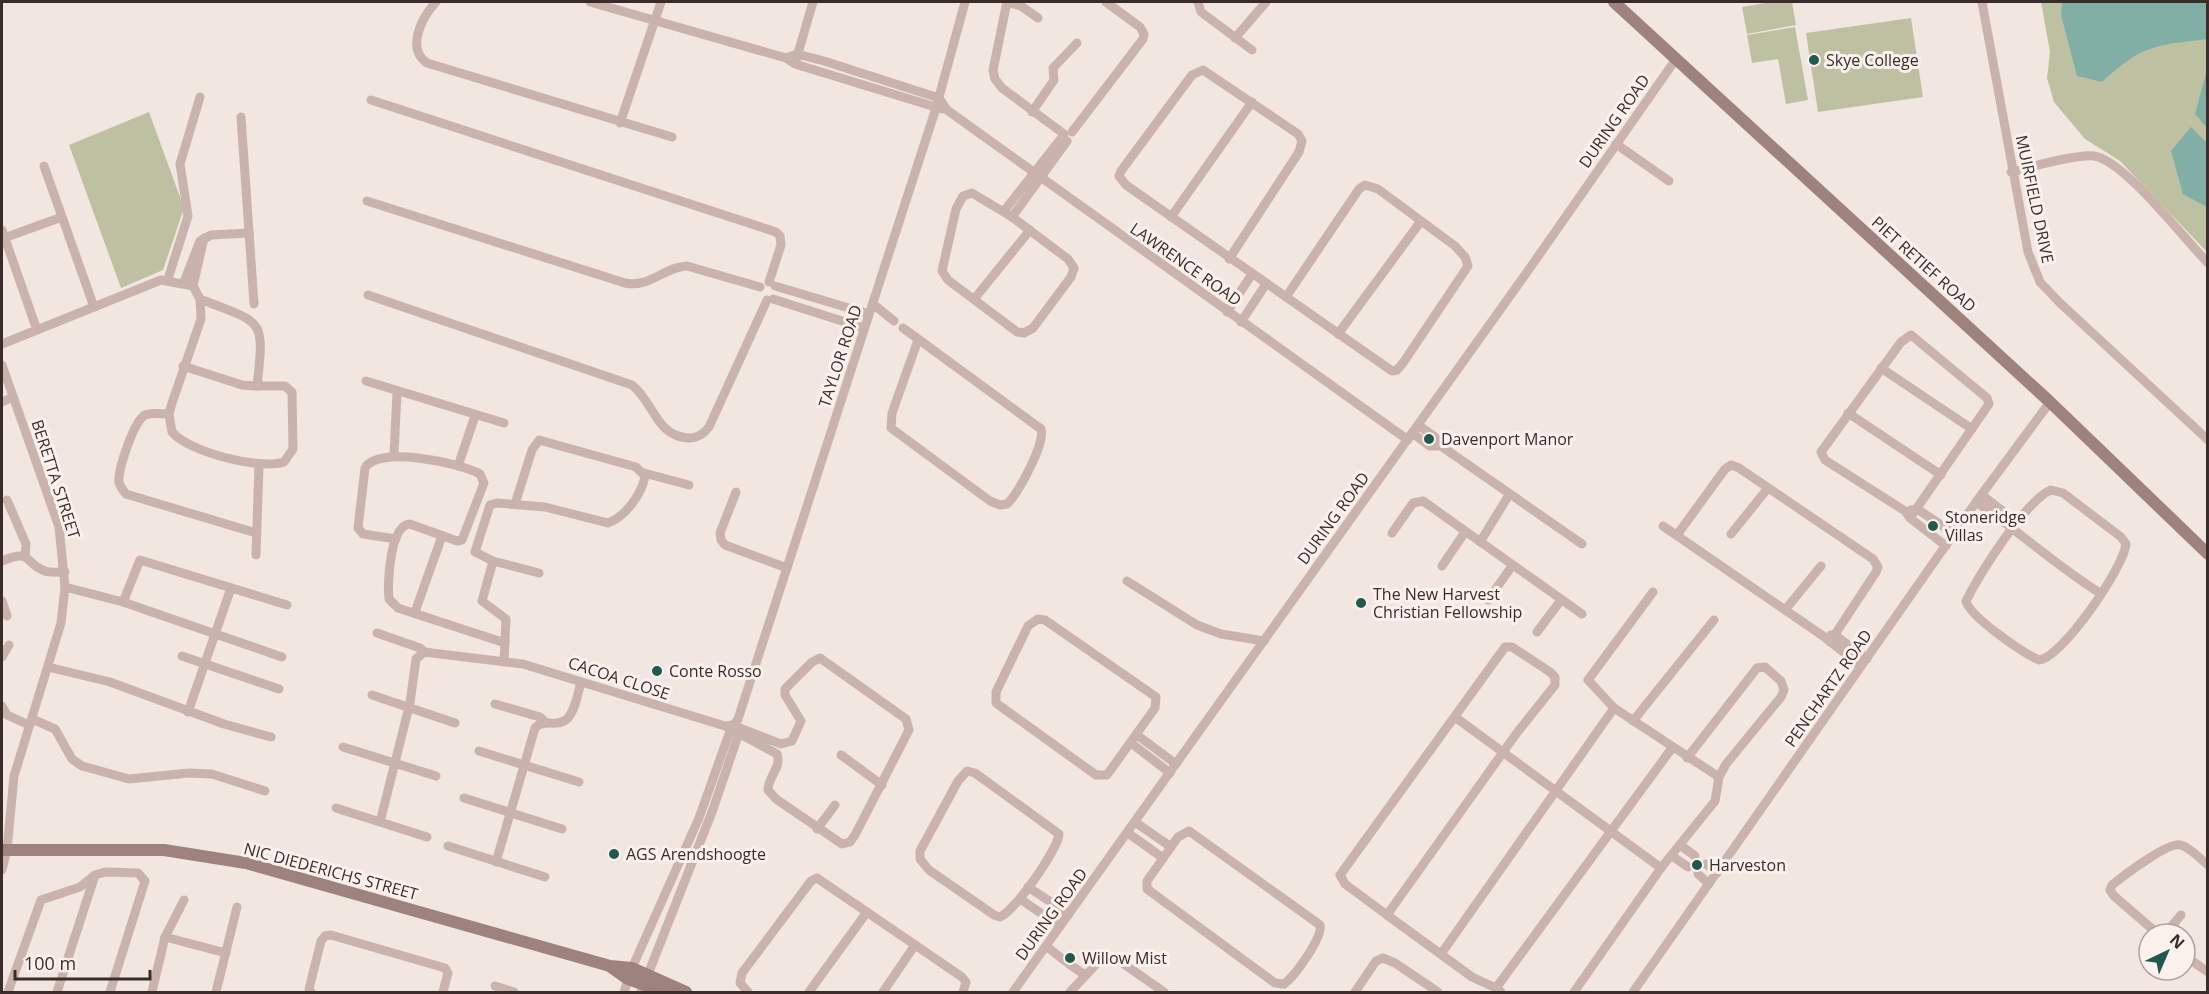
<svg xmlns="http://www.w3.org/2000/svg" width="2209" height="994" viewBox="0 0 2209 994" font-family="'Open Sans',sans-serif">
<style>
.green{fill:#bec1a1}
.water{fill:#81aea5}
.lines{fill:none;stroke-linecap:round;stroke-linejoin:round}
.street{stroke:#cab3ad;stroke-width:9}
.secondary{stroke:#9e827e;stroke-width:12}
.poi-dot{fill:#22594f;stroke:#faf1ed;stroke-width:2}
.labels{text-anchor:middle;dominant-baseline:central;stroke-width:6;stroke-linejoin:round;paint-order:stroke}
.poi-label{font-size:16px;fill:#392c2b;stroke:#faf1ed;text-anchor:start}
.street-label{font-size:16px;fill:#392c2b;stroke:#faf1ed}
</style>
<rect width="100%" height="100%" fill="#f2e6e1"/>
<g class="green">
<path d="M1771,2H1792L1796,25L1747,34L1742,7Z"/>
<path d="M2041,2H2207V252L2120,161L2085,139L2054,102L2047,78L2050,52Z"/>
<path d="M1911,18L1923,97L1818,112L1806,33Z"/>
<path d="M1795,27L1808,100L1786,104L1778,59L1752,63L1747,35Z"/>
<path d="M149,112L184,208L163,270L121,288L69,145Z"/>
</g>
<g class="water">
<path d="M2062,2H2207V39C2153,46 2144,44 2102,82L2077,76L2061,15Z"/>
<path d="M2207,70L2208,128H2207L2195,114Z"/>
<path d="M2191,127L2207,143V207L2183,194L2171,151Z"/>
</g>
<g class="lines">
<g class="street">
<path d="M436,2C423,16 405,48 427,63L672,137"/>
<path d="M590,2L786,58L795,64L942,109"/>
<path d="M1007,2L993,70L995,79L1002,88L1064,134"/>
<path d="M1007,2L1021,6L1038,18"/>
<path d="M1198,2L1201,12L1252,50"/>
<path d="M1982,2L2028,252L2040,282L2060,303L2208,440"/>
<path d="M1235,38L1266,2"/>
<path d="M786,58L797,54L824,61L939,98L947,110L1408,440"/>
<path d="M796,60L813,2"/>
<path d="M371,100L776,232L780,236L781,245L769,282"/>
<path d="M1032,112L1054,80L1053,68L1077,43"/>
<path d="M241,117L254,304"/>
<path d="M620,123L661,2"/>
<path d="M1072,132L1143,39L1144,34L1140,27L1106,2"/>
<path d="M1616,144L1669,181"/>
<path d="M44,166L94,307"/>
<path d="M2011,172C2032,167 2075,154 2094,156C2124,160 2184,239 2208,263"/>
<path d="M972,193L1012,217L1068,259L1074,268L1071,277L1033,328L1024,333L1017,332L948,280L942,271L956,209L963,196Z"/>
<path d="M367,201L625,283C650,288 664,267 687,266L760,287"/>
<path d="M1004,211L1063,136"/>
<path d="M1012,217L1067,141"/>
<path d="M1171,217L1252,102"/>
<path d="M2,230L37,330"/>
<path d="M4,238L62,217"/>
<path d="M1229,259L1299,152L1302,141L1298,134L1203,70L1192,75L1121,171L1119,176L1126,185L1392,371L1397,370L1403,363L1468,266L1465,257L1455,246L1378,189L1365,185L1359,189L1286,297"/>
<path d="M168,279L188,216L180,164L200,97"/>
<path d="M184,282L200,241L211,235L249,233"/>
<path d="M193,286L204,238"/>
<path d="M775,286L869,314"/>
<path d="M368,295L632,385C654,402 656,437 689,438C698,438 704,434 709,427L767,300"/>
<path d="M975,298L1030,230"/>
<path d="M773,299L864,328"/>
<path d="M873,304L894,321"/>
<path d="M1227,312L1252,274"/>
<path d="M1241,322L1266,284"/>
<path d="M903,328L1041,429C1046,442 1018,494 1007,504L1000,505L990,501L891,428L892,413L918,340"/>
<path d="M1338,334L1421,221"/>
<path d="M2,344L161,280L193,286L200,299L201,319L172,403L169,414L172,432C189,452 259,470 284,462L293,449L292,392L285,386H257C265,316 263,324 200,299"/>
<path d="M2,365L59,527L65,587L61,623L14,776L7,850L2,870"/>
<path d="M183,366L242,385L257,386"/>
<path d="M1881,368L1972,429"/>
<path d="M366,381L504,423"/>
<path d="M2,402L13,397"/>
<path d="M1848,413L1941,475"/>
<path d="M169,414C162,414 152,412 145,415C134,421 118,469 119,482C120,487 123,490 126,494L256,533"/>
<path d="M1418,425L1435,437L1441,446L1582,544"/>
<path d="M1412,433L1430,446H1441"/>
<path d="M394,455L397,392"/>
<path d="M458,466L475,416"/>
<path d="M644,473L689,485"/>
<path d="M2051,490L2063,493L2121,537L2126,544C2124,567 2062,658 2039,660C2023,653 1970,617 1966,601C1979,575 2025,501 2051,490Z"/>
<path d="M736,492L720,533L721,540L725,545L787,568"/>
<path d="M1982,495L2017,522"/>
<path d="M7,500L26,544L25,556"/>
<path d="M1976,502C2019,531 2056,566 2100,593"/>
<path d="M1911,510L1917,509L1955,534"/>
<path d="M1910,518L1989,404L1987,398L1911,335L1901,342L1821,452L1825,460L1905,511L1910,518L1946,546"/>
<path d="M1663,526L1823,636L1861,666"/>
<path d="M1392,533L1413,503L1423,501L1582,614"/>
<path d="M1731,534L1768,488"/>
<path d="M1677,535L1725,469L1731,465L1739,468L1873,559L1878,567L1876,572L1830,642"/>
<path d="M396,539L363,534L358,528L365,468C378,445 460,463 480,474L484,483L462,540L457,541L410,524C390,525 387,583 389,599L398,608L505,643"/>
<path d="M1480,542L1509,495"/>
<path d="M256,555L259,466"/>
<path d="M2,561C33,548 23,563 45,571C51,573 59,572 65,572"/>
<path d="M493,561L539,573"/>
<path d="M1442,566L1465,532"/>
<path d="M1127,581L1197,625L1221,634L1264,641"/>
<path d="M65,587L123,602L282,657"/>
<path d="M1653,592L1588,680L1614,708L1719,777"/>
<path d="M1488,600L1512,566"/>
<path d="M2,601L7,616"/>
<path d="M123,602L140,560L287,605"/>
<path d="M1785,610L1821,566"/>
<path d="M415,612L442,536"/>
<path d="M1038,619L1045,620L1156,697L1155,708L1107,775H1096L996,703V692L1028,626Z"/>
<path d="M1537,632L1561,600"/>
<path d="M377,633L420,648L424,652"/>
<path d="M1831,635H1835L1867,659"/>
<path d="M1505,647H1512L1550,672L1555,677V685L1516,734L1387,915L1345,884L1340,875Z"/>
<path d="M182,656L279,689"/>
<path d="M2,657L9,645"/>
<path d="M504,662L506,619L482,601L493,561L475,552L490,505L497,503L545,507L608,523C625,517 642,494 645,476L636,467L539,440L532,450L515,504"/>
<path d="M48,667L110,682L224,724L271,737"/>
<path d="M372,695L455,723"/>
<path d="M495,704L540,717L545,722"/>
<path d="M2,706L7,715L29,725"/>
<path d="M188,712L231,588"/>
<path d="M1455,717L1661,868"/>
<path d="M32,719L55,729L72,759L82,766L129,779L189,773L212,774L265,791"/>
<path d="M1633,721L1714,620"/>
<path d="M1137,735L1176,764"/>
<path d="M1131,743L1170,773"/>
<path d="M343,747L436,776"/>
<path d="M479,751L579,782"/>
<path d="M841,755L882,785"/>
<path d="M967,771L975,773L1059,834C1058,849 1015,911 1000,917L994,915L929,870L920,859V851L958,781Z"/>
<path d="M464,798L562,829"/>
<path d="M336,808L427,837"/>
<path d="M380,822L410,703L416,659L424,652L523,664L725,726L732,725L781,744L792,741L801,721L785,695V689L812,662L820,658L906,719L909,730L855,835L850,842L842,844L776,799L768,790C768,777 782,767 777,754L725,726"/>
<path d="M1135,822L1171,847"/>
<path d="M817,829L835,805"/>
<path d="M1189,831L1320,925C1323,937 1295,976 1284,984L1275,983L1147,889V881L1178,837Z"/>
<path d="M1128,833L1163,858"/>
<path d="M1680,845L1695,856"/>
<path d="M448,846L545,877"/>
<path d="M1672,856L1688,867"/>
<path d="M496,862L535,728C544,718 558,728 567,719C575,711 578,693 581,682"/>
<path d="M1706,864L1717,873"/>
<path d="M1698,874L1709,884"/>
<path d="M1028,887L1069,914"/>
<path d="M1020,899L1060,926"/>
<path d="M1387,915L1472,977L1496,988"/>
<path d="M2158,934L2114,896L2110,890L2112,885C2123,876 2169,841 2181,845C2191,848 2200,859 2208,865"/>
<path d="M2165,934L2181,915"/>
<path d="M165,937L226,953"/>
<path d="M1046,946L1065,961"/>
<path d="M1441,954L1614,708"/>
<path d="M2185,956L2208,972"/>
<path d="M1069,964L1085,975"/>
<path d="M495,986L514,992"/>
<path d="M8,992L41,900L80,887L95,875L105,872L138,873L145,881L110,992"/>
<path d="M57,992L95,875"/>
<path d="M152,992L165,937L184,900"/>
<path d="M216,992L237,907"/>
<path d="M311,992L309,989L321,941L325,936L331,935L445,968L448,973L443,992"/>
<path d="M624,992L632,968L699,818L730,731L738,719L936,108L965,2"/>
<path d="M641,992L712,812L740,730"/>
<path d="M748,992L740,983L742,973L811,881L817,878L962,977L966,982L963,992"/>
<path d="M809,992L867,912"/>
<path d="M883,992L915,945"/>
<path d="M1013,992L1532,265L1676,59"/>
<path d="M1070,992L1104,956L1121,962L1164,992"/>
<path d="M1355,992L1376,961L1383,958L1395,963L1438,992"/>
<path d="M1501,992L1496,988L1672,748"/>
<path d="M1574,992L1661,868L1715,801L1719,777L1726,764L1781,697L1784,690L1781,681L1765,667L1757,668L1687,758"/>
<path d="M1633,992L1976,502L2050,402"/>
</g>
<g class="secondary">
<path d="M1614,2L2050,402L2208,554"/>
<path d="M2,850H164L246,863L610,966L632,968L686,992"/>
<path d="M611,967L628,979L663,992"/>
</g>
</g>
<g class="poi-dot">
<circle cx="1814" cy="60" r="6"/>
<circle cx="1429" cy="439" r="6"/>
<circle cx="1933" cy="526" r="6"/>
<circle cx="1361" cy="603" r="6"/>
<circle cx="657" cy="671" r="6"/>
<circle cx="614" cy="854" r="6"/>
<circle cx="1697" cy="865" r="6"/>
<circle cx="1070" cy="958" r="6"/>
</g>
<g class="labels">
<g class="poi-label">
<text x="1826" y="60">Skye College</text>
<text x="1441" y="439">Davenport Manor</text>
<text x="1945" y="517">Stoneridge<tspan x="1945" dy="18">Villas</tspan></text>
<text x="1373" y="594">The New Harvest<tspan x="1373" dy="18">Christian Fellowship</tspan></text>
<text x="669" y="671">Conte Rosso</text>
<text x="626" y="854">AGS Arendshoogte</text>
<text x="1709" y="865">Harveston</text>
<text x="1082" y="958">Willow Mist</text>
</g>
<g class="street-label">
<text transform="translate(1614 121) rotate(-55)">DURING ROAD</text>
<text transform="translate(2035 199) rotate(78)">MUIRFIELD DRIVE</text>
<text transform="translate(1186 264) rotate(35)">LAWRENCE ROAD</text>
<text transform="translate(1924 264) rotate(42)">PIET RETIEF ROAD</text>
<text transform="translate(840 356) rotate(-72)">TAYLOR ROAD</text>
<text transform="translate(56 479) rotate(72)">BERETTA STREET</text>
<text transform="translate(1333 518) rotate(-54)">DURING ROAD</text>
<text transform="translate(619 678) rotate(18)">CACOA CLOSE</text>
<text transform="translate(1828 688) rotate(-55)">PENCHARTZ ROAD</text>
<text transform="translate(331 871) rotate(15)">NIC DIEDERICHS STREET</text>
<text transform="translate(1051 914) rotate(-54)">DURING ROAD</text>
</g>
</g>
<rect width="2209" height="994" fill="none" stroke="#392c2b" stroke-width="6"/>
<g transform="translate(2167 952) rotate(44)"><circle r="28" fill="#faf1ed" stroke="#ada29f" stroke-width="1.5"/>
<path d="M0-4.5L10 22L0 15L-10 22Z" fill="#22594f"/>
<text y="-9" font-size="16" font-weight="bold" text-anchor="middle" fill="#392c2b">N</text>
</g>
<path d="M15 970v9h135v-9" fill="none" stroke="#392c2b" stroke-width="3"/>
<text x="24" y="970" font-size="18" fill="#392c2b" stroke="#faf1ed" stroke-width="4.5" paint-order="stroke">100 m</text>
</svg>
